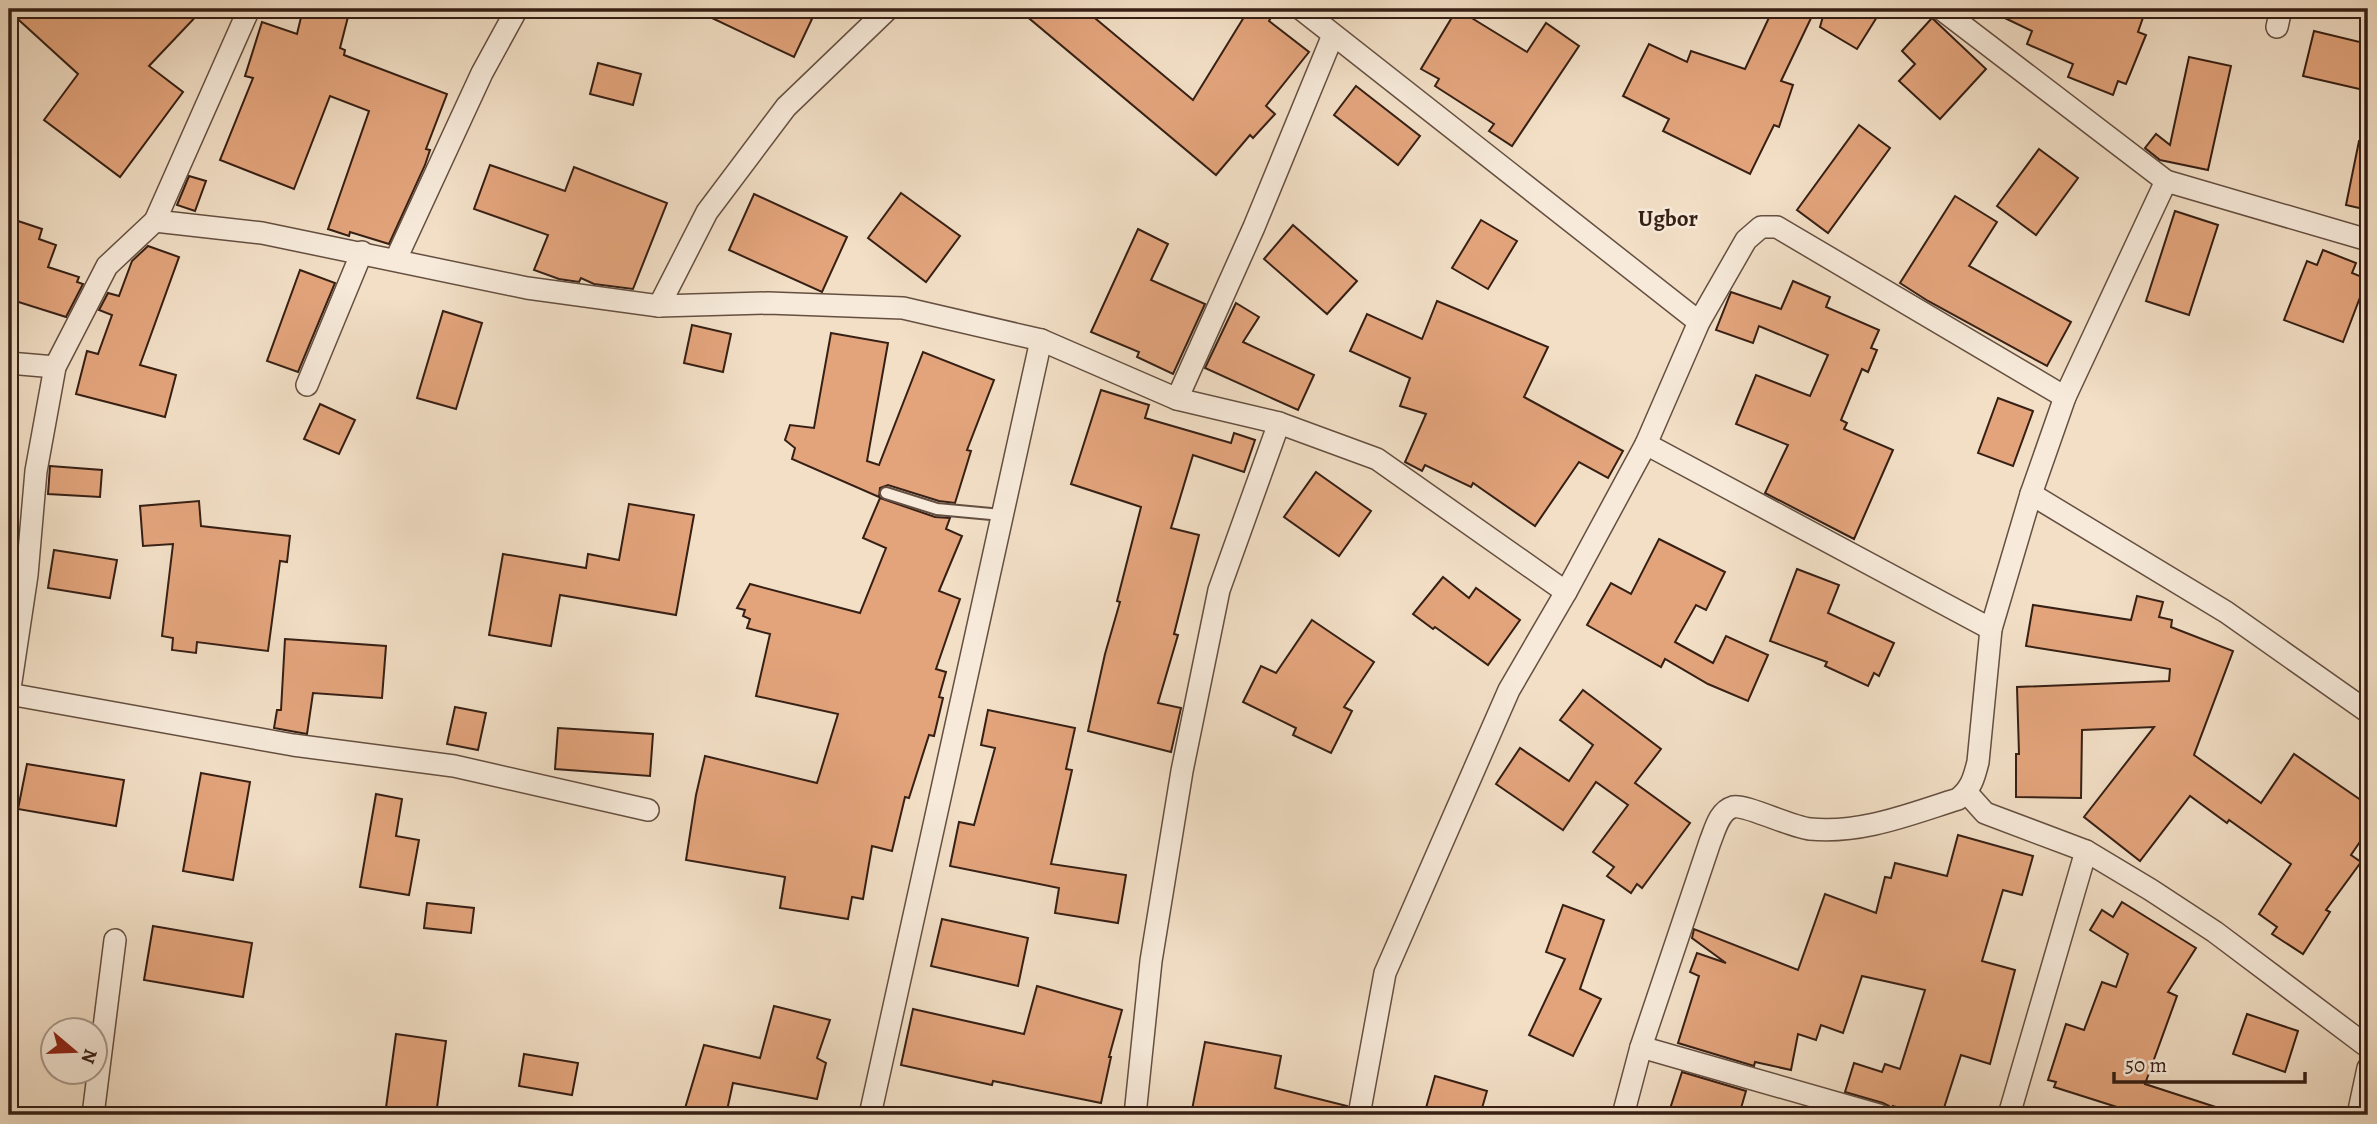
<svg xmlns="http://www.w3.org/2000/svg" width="2377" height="1124" viewBox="0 0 2377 1124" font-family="Alegreya,serif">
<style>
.building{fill:#e3a47c;stroke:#361f14;stroke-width:2}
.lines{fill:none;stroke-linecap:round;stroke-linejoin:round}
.service-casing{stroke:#654f40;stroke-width:14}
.minor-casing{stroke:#654f40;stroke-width:24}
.service{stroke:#f7eada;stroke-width:10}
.minor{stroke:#f7eada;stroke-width:21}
.labels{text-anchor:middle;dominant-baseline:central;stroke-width:5;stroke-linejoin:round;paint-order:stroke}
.quarter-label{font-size:23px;font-weight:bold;fill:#361f14;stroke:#f7eada}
</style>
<rect width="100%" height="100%" fill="#f2dfc6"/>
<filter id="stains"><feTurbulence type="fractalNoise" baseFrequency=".00286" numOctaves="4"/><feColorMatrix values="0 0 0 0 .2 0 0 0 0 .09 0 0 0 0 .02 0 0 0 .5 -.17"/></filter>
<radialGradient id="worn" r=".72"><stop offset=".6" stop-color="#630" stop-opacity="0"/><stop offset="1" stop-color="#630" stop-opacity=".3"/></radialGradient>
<g class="building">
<path d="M9,9H203L149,66L183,92L120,177L44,120L78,74L9,11Z"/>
<path d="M303,9H350L340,48L345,50L344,55L447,94L426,149L430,150L425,165L389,244L350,232L349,236L328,229L369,111L330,96L294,189L220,160L253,78L245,76L262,22L297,34Z"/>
<path d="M693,9H791L812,19L794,57Z"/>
<path d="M1018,9H1084L1193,100L1249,9H1276L1269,21L1309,52L1266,106L1275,114L1253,138L1250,135L1216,175Z"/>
<path d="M1457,9L1527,52L1546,23L1579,46L1512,146L1489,131L1494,124L1435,86L1439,79L1421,69Z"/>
<path d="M1773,9H1802L1813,14L1781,81L1793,85L1779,127L1774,125L1750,174L1663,131L1669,119L1623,96L1649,44L1687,62L1691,51L1745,69Z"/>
<path d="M1825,9H1882L1857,49L1820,27Z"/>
<path d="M1986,9H2146L2138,32L2146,35L2126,84L2118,81L2113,95L2068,77L2073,64L2027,44L2032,31Z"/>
<path d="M1932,18L1986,69L1940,119L1899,81L1915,64L1902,51Z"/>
<path d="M2314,31L2368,44V91L2303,76Z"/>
<path d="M2189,57L2231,66L2208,170L2160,160L2145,148L2156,134L2170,145Z"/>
<path d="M598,63L641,74L633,105L590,94Z"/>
<path d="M1356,86L1420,136L1398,165L1334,115Z"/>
<path d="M1859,125L1890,148L1828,233L1797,210Z"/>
<path d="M2359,141L2368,142V210L2346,205Z"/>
<path d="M2039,149L2078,178L2036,235L1997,206Z"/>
<path d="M490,165L565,191L574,167L667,203L633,289L594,284L581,278L579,282L559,279L534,270L548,235L474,209Z"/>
<path d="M189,176L206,181L195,211L177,205Z"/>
<path d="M901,193L960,236L926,282L868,238Z"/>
<path d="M754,194L847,237L822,292L729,250Z"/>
<path d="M1955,196L1997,222L1969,266L2071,322L2047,366L1928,301L1900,283Z"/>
<path d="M2175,211L2218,225L2189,315L2146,301Z"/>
<path d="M9,218L42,229L39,239L56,245L48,267L79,277L77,282L83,284L66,317L9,299Z"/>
<path d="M1481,220L1517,241L1488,289L1452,268Z"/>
<path d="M1293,225L1357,281L1327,314L1264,259Z"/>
<path d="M1138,229L1168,244L1151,280L1205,304L1173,374L1137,357L1139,352L1091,332Z"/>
<path d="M148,246L179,257L140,365L176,375L165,417L76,394L87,351L98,354L112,315L99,310L108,293L119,296L132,261Z"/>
<path d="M2323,250L2356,263L2352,273L2367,279L2343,342L2284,320L2307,261L2317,265Z"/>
<path d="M300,270L335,283L298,372L267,361Z"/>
<path d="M1793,281L1830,297L1826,307L1879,330L1871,348L1877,350L1868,372L1862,369L1841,420L1847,423L1844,429L1893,450L1854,539L1765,493L1788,445L1736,424L1756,375L1810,396L1828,355L1759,326L1753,343L1716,330L1731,292L1781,309Z"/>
<path d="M1437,301L1548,347L1524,397L1623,451L1608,478L1579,462L1535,526L1473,483L1471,487L1425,465L1422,471L1405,462L1426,414L1400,406L1410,378L1350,351L1367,314L1422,339Z"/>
<path d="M1236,303L1259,317L1243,342L1314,375L1298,410L1205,368Z"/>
<path d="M443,311L482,323L456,409L417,398Z"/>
<path d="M692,325L731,334L723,372L684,363Z"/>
<path d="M831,333L888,343L867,461L879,465L923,352L994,380L967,450L971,451L955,503L939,501L888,485L880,488L879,497L792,459L795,448L785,440L790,425L814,428Z"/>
<path d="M1101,390L1149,405L1145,418L1231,443L1234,433L1255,440L1244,472L1193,455L1171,528L1199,535L1174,634L1178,635L1158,703L1181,708L1171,752L1088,731L1105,654L1120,602L1117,601L1141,507L1071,484Z"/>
<path d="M1998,398L2033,411L2013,466L1978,453Z"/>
<path d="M320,404L355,420L339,454L304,439Z"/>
<path d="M50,466L102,470L100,497L48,494Z"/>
<path d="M1316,472L1371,511L1339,556L1284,517Z"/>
<path d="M880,498L935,517L950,518L946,529L962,536L939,591L960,599L936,669L946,672L939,697L943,698L934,736L929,735L909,798L905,797L892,851L872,846L863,899L852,897L848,919L780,908L785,877L686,860L696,795L705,756L817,783L838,714L756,696L770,634L747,628L750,619L743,616L745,610L737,608L750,584L860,613L886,548L863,538Z"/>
<path d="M199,501L201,526L290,536L287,562L280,561L268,651L197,642L196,653L172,650L173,638L162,636L173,544L143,546L140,506Z"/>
<path d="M629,504L694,515L676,615L560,595L551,646L489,635L503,554L586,568L588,554L619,560Z"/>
<path d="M1659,539L1725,572L1706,610L1696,605L1675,642L1713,663L1726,636L1768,655L1748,701L1708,684L1665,659L1661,667L1587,625L1611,583L1631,594Z"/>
<path d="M54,550L117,560L110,598L48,588Z"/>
<path d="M1797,569L1839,585L1828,613L1894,643L1879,676L1874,673L1868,686L1825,666L1827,662L1770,641Z"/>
<path d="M1443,577L1469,598L1476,588L1520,620L1488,665L1435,627L1433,629L1413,614Z"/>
<path d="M2137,596L2163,602L2159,617L2172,620L2171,627L2233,651L2194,755L2261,803L2294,754L2368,805V830L2351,855L2361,862L2326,910L2330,912L2303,954L2272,934L2277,927L2259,914L2291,864L2229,820L2227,823L2190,796L2140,861L2084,817L2154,727L2082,730L2081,798L2016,797V754H2019L2017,687L2169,681L2170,669L2026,646L2033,605L2131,620Z"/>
<path d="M1312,620L1374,662L1344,707L1352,711L1331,753L1293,735L1296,728L1243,702L1261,666L1276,673Z"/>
<path d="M285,639L386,646L382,698L313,693L307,734L274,728L277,710H281Z"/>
<path d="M1583,690L1661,749L1635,783L1690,823L1642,888L1637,884L1631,893L1607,876L1614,867L1593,852L1628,805L1596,782L1563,830L1496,784L1520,748L1569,781L1593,745L1560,720Z"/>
<path d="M455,707L486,713L478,750L447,744Z"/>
<path d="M988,710L1075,728L1066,769L1072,770L1051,864L1126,875L1118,923L1055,913L1059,888L950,866L959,822L974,825L995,748L981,745Z"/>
<path d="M558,728L653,734L650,776L555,769Z"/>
<path d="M27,764L124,780L116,826L18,809Z"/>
<path d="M201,773L250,782L233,880L183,871Z"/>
<path d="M376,794L402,799L396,836L419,840L409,895L360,887Z"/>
<path d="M1958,835L2033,856L2022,895L2003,890L1982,961L2015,970L1990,1064L1961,1055L1943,1111L1933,1108L1931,1115H1923L1893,1106L1892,1115L1889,1106L1883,1103L1845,1092L1854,1063L1882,1072L1885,1064L1900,1069L1925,990L1862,976L1843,1033L1821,1025L1816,1040L1798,1034L1791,1070L1755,1062L1754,1066L1678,1043L1699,976L1690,972L1697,953L1726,963L1692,938L1694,929L1798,970L1825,894L1876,913L1885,877L1891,878L1895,863L1947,876Z"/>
<path d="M2122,902L2196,948L2168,992L2177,996L2145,1084L2228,1111V1115H2142L2054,1087L2056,1082L2048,1080L2066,1024L2084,1030L2102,982L2116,987L2128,954L2090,930L2102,910L2113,917Z"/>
<path d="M427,903L474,908L471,933L424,928Z"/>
<path d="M1563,905L1604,920L1580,989L1601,999L1573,1056L1529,1035L1565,959L1546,952Z"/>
<path d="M942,919L1028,938L1018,986L931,966Z"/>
<path d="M153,926L252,943L243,997L144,980Z"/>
<path d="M1037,986L1122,1010L1109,1057H1111L1101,1103L993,1081L992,1085L901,1065L913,1009L1024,1034Z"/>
<path d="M774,1006L830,1020L817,1058L826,1063L817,1099L733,1083L726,1115H683L704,1045L760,1058Z"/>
<path d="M2247,1014L2298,1031L2285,1072L2233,1054Z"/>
<path d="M396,1034L446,1041L436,1115H385Z"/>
<path d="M1205,1042L1281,1056L1275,1088L1347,1106L1346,1115H1191Z"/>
<path d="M524,1054L578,1063L572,1095L519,1086Z"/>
<path d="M1682,1072L1746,1091L1739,1115H1668Z"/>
<path d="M1435,1076L1487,1091L1480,1115H1424Z"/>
</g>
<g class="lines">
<defs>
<path id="service" d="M886,493L937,509L1002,515"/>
<g id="minor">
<path d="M1301,9L1699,322"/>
<path d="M1941,9L2166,181L2368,240"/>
<path d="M2277,27L2281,9"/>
<path d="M155,221L262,233L527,288L659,306L768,303L903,308L1041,340L1177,399L1279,423L1377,459L1566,592"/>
<path d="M396,259L482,73L517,9"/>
<path d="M659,306L707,212L786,107L888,9"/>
<path d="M9,363L55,367"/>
<path d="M307,385L362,252"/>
<path d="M1177,399L1254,227L1333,35"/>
<path d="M1646,444L1991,629"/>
<path d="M2031,494L2226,612L2368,712"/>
<path d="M9,694L293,745L454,766L648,810"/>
<path d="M9,695L27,575L36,471L55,367L107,266L155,221L249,9"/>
<path d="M1967,793L1985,813L2086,851L2151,890L2215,932L2368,1047"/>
<path d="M1641,1047L1879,1115"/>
<path d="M93,1115L115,940"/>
<path d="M870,1115L1041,340"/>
<path d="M1135,1115L1151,961L1182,771L1219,590L1279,423"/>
<path d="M1359,1115L1385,973L1509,690L1566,592L1646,444L1699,322L1746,240L1761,227H1777L2065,397"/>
<path d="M1623,1115L1641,1047L1710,842C1715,830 1719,811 1733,807C1745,804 1791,827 1810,829C1862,834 1910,814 1958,799C1971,789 1974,778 1978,762L1991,629L2031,494L2065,397L2166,181"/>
<path d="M2009,1115L2086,851"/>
<path d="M2358,1115L2368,1068"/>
</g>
</defs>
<use href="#service" class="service-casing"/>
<use href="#minor" class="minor-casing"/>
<use href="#service" class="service"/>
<use href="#minor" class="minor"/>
</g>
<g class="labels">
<g class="quarter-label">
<text x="1668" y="218">Ugbor</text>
</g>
</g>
<rect width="2377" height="1124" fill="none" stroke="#f2dfc6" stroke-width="35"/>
<rect x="10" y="10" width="2356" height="1103" fill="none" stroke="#361f14" stroke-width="3.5"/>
<rect x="18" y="18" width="2342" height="1089" fill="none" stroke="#361f14" stroke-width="2"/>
<g transform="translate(74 1051) rotate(109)"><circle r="33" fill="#f7eada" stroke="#aa998b" stroke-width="2"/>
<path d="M0-5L12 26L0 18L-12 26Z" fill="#8f2418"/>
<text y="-10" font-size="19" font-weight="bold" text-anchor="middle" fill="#361f14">N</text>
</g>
<path d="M2114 1072v10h191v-10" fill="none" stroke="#361f14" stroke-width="3.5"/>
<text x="2125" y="1072" font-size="21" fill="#361f14" stroke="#f7eada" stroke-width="5" paint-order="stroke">50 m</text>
<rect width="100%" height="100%" filter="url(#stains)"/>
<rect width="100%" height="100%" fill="url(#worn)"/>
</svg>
